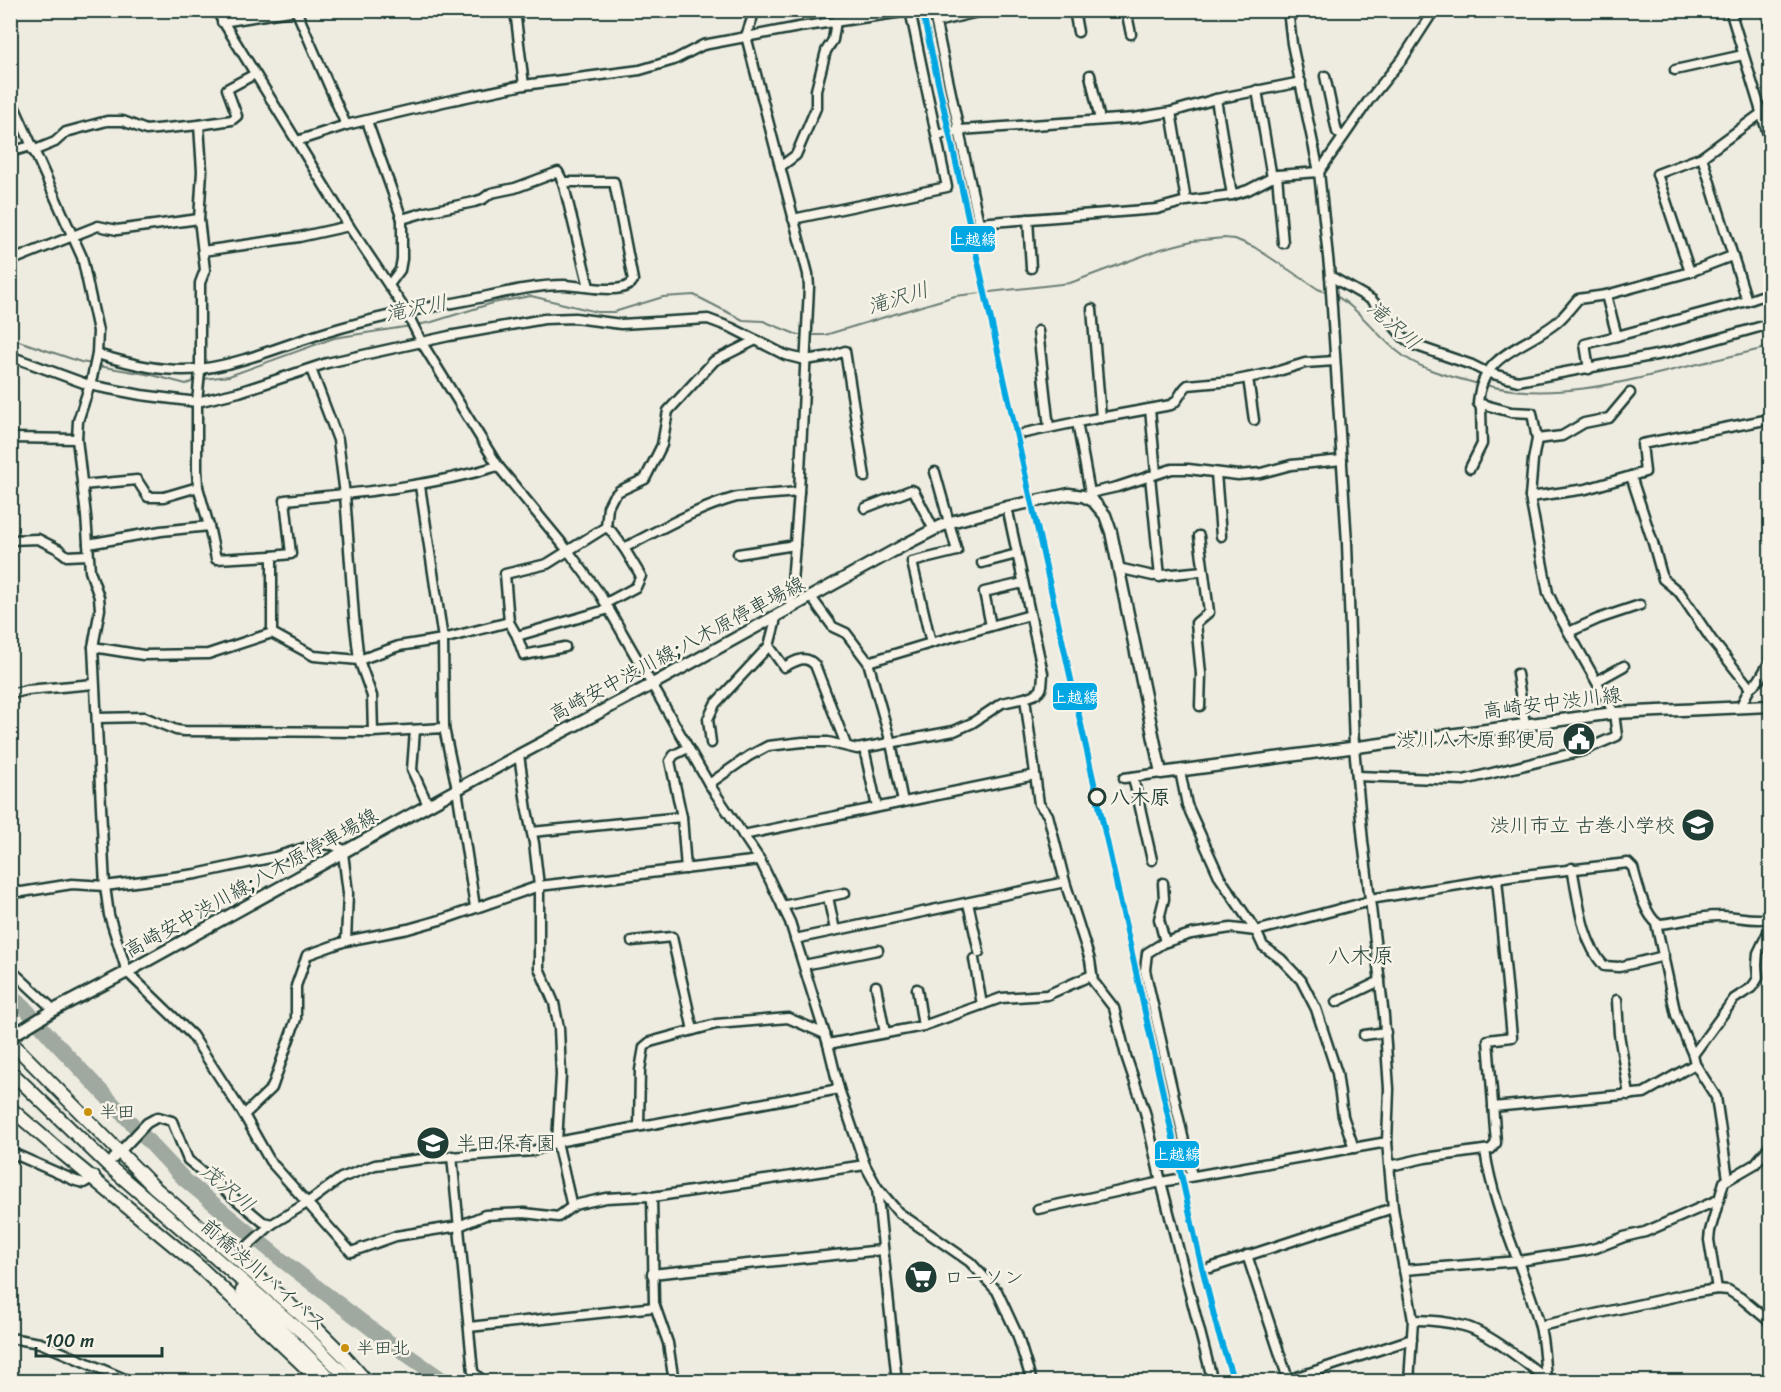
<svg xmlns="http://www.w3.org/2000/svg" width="1781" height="1392" viewBox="0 0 1781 1392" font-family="Sriracha,'Klee One',sans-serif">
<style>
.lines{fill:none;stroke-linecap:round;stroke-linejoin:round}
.stream{stroke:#6c7e74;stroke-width:2}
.river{stroke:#9fa99f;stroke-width:15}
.minor-casing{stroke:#1f3d34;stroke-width:13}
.major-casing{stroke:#1f3d34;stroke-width:15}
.highway-casing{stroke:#1f3d34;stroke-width:16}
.minor{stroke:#f7f3e8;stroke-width:8}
.major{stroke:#f7f3e8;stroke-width:10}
.highway{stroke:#f7f3e8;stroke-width:12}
.rail-1-casing{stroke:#f7f3e8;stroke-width:10}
.rail-1{stroke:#00a7e3;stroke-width:6}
.stop-dot{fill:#f7f3e8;stroke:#1f3d34;stroke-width:3}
.bus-dot{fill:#cc910a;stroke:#f7f3e8;stroke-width:2}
.labels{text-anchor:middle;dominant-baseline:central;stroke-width:5;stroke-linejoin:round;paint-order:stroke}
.bus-label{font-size:18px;fill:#1f3d34;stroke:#f7f3e8;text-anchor:start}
.street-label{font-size:20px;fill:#1f3d34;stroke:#f7f3e8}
.poi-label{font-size:20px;fill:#1f3d34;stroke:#f7f3e8;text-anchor:end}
.stop-label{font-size:20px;font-weight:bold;fill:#1f3d34;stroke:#f7f3e8;text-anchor:start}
.water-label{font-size:21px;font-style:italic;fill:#3f584f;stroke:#f7f3e8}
.quarter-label{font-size:22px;fill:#1f3d34;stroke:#f7f3e8}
.line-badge{stroke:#f7f3e8;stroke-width:2}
.badge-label{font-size:16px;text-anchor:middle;font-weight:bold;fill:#fff}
</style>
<rect width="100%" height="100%" fill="#eeece1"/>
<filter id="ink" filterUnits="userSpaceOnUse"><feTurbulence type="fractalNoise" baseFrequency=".0167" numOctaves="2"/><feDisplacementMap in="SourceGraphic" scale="12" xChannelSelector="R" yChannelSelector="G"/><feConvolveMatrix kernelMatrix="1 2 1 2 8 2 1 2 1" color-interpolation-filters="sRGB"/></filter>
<g filter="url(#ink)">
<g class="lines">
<g class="stream">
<path d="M1334,295C1359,308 1375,334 1397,351C1419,370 1452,377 1479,384"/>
<path d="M417,325L432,322L493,303L531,296L597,312H614L663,297L694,295L743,320L763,321L798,335H825L955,296L1070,283L1161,249L1192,241L1224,238L1235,239L1254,247L1318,289L1328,293"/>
<path d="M10,338L81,362L92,364"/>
<path d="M98,366L152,375L186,384L197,380"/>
<path d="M203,379L229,376L334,338L411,326"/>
<path d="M1485,385C1547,401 1620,384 1681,368C1710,361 1741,354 1770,347"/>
</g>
<path class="river" d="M10,996L24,1007L54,1041L185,1180L283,1261L386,1340L446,1382"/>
<defs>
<g id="minor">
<path d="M216,10L349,226L406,311L422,343L498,466L569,552L600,594L709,784L760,860L790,922L828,1044L839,1089L865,1165L877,1187L898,1212L970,1262L997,1291L1017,1334L1032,1382"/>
<path d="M296,10L346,125"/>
<path d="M515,10L524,85"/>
<path d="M755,10L746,36L808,274L809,287L799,492L790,609"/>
<path d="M933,10L979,223L1157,209L1186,201L1232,195L1248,190L1277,175L1319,172L1369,100L1403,58L1434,10"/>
<path d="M1074,10L1078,32"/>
<path d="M1126,10L1131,34"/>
<path d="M1288,10L1292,44L1319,172L1330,276L1347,543L1354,747L1363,841L1384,1016L1389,1089L1387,1142L1393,1208L1413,1320L1409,1382"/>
<path d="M1730,10L1770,141"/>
<path d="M222,22L296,10"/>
<path d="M936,22L986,10"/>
<path d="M1675,70L1743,55"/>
<path d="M1090,75L1100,120"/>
<path d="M1325,76L1337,132L1343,137"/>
<path d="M1257,90L1272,178"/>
<path d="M10,97L82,257L98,331L97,354L92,378L78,421L77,439L86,516L90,571L99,597L100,609L93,647L105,886L109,915L127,972L192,1035L244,1115L270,1161L351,1252L396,1236L459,1226L485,1215L524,1213L558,1217L574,1205L606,1198L646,1196L652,1197L865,1165"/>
<path d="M1216,99L1232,195"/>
<path d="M1171,112L1186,201"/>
<path d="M367,121L402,219V259L400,270L389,285"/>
<path d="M199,125L202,171L199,219L205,270L200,283V372L197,402V469L198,487L209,526L216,559L272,556V633L314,656L359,660L399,646L443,639L509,622"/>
<path d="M937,135L960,130L1134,118L1171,112L1216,99L1301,82"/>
<path d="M297,141L346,125L443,102L524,85L640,70L674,60L703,45L799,27L910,11"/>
<path d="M33,151L55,142L66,132L107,121H123L146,130L199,125L232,120L237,116L227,89L255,74"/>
<path d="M10,152L31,146"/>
<path d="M1702,157L1747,301L1617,336L1606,295L1690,272L1732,256"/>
<path d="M780,167L796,155L816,108V90L826,51L833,40L836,21"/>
<path d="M1277,175L1283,243"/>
<path d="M402,219L426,212L474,202L483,199L491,193L515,188L558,172L563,182L589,287"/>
<path d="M793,219L947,187L910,10"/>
<path d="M1028,219L1031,268"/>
<path d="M203,251L299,237L349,226"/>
<path d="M10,261L98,226L117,230L199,219"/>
<path d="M1690,272L1657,174L1702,157L1770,107"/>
<path d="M1330,276L1372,300L1404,338L1414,345L1472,365L1486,372L1518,381L1667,353L1770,324"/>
<path d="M1747,301L1770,293"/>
<path d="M1092,309L1101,418"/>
<path d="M1038,331L1049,428"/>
<path d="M97,354C130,364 165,373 200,369C239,364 277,348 314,336C358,322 402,312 447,304C486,298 525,285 564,285C580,285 626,297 633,280L614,182H563"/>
<path d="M10,356L89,385L141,395L197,402L239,392L327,363L449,336L544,319L575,318L621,324L708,319L732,328L785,355L805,360L831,356L845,351L865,477"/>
<path d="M311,369L338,440L345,495L354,617L359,660L372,696L373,732"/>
<path d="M1589,369L1585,344L1617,336"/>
<path d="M1248,378L1254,420"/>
<path d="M1150,409L1156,473"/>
<path d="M1025,433L1077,422"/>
<path d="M10,438L77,439"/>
<path d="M1537,439L1562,436L1584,423L1609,418L1630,393"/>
<path d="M1470,468L1482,444L1481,409L1479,403"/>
<path d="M935,472L957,551L912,562L931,643L1030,615"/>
<path d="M1216,473L1221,536"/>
<path d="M1150,476L1160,577"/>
<path d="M1631,476L1653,543L1663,579L1680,593L1711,639L1750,688"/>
<path d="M82,485L137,480L148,497H164L198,487"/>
<path d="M420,486L443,639L444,728"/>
<path d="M1090,493L1077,422L1171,405C1179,401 1180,391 1188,385L1232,381L1272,373L1305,363L1335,361"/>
<path d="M1089,496L1090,493L1117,487L1172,469H1188L1238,475L1261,473L1291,465L1342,460"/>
<path d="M1530,497L1586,489L1645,472L1642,444L1770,419"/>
<path d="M1007,507L1043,673C1042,692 1043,692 1025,698L1039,804L1048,815L1065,882L1090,960L1093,981L1114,1008L1126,1056L1145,1112L1161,1182L1213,1382"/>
<path d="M865,508L911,490L914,491L934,530"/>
<path d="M606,527L611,531L624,548C661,529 697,508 737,497L799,492"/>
<path d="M1199,536L1209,612L1196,623L1201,674L1200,706"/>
<path d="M10,540L38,539L58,549L67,556L88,555"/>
<path d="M88,544L161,531L209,526"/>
<path d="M738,554L795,545"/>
<path d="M272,556L291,554L285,500C357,493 429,487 498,466"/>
<path d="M982,563L1017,554"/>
<path d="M1118,568L1153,576L1203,571"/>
<path d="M811,597L833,627L846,633L868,662L891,743L903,802"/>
<path d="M606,603L636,587L641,576L624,548"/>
<path d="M775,616V623L769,646L784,667C796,661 805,654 815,665L846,745"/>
<path d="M991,626L984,592L1023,583"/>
<path d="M1569,632L1598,619L1640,605"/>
<path d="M517,636L609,609"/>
<path d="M93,647L143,655L208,654L272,633"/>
<path d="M565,647L524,655L517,636L509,622L505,574L547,564L606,527L608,507L613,497L619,491L645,479L662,445L668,411L714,361L756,340"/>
<path d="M868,662L931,643"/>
<path d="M1517,674L1525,724"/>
<path d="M1597,681L1624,666"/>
<path d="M10,694L27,690L94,684"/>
<path d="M1740,707L1750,688L1759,680L1770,661"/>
<path d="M97,718L144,717L176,730L184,731L373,732L444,728L457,789L475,907"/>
<path d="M415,730L412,770L428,805"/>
<path d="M711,743L708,719L715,704L769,646"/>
<path d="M864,748L877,807"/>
<path d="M519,755L527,810L534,843L539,886V968L554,1003L559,1028L561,1075L557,1142L572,1207"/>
<path d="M1180,771L1187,805L1220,878L1256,931L1263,946L1281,959L1301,980L1316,1009L1337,1073L1343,1116L1354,1148"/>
<path d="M1357,776L1464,780L1582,751L1617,736L1614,713L1554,606L1548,593L1530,497L1533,460L1537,439L1532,413L1511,412L1478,403C1482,353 1523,349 1556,323C1564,317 1571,307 1578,299L1606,295"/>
<path d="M1133,777L1152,860"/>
<path d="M1124,778L1161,773"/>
<path d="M709,784L749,756L768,746L803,742H828L857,749L954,731L972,723L1002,703L1025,698"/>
<path d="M532,832L682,817"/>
<path d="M743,835L1035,775"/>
<path d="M1572,868C1579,902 1581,940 1604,966L1619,967L1664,956"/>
<path d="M686,869L682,817L670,761L674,755L688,748"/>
<path d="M1163,883L1164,899L1159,919L1165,942"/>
<path d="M10,891L22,892L72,884L105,886L196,874L275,857L317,844L333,845L342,849L343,853L348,893L346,941"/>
<path d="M828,897L835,930"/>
<path d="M1370,899L1515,876L1628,863L1633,868C1638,885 1644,914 1658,924C1678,923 1698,916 1719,916C1737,915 1752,922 1770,918"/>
<path d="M968,903L979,952"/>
<path d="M782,906L845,893"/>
<path d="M795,939L1065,882"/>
<path d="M632,941L672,937L693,1030"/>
<path d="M974,959L982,1005"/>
<path d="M804,965L878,950"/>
<path d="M10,969L54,1010"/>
<path d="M876,986L885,1033"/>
<path d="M917,989L923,1026"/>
<path d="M1617,1000L1619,1034L1629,1095"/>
<path d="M1336,1002L1380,981"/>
<path d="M1364,1035L1386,1032"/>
<path d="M828,1044L923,1026L1001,998L1047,995L1092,975"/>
<path d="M1693,1055L1734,999L1751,988L1755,983L1758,978L1757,965L1758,953L1770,928"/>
<path d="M1695,1064L1716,1097L1728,1179"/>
<path d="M1493,1107L1644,1093L1695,1064L1693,1055L1676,1015L1656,923"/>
<path d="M244,1115L272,1088L296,1019V986L307,955L346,941L408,929L447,918L539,886L760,860"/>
<path d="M639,1126L640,1070L644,1047L650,1042L716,1024L788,1018L825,1034"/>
<path d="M1485,1150C1493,1210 1523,1265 1539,1323C1544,1340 1544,1360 1546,1378"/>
<path d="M10,1152L76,1181L84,1183L95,1176"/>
<path d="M452,1156L473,1372L484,1382"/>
<path d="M113,1159L147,1123L158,1117L172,1121L188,1160L263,1222L272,1224L307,1203L341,1178L375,1165L422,1159L533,1151L557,1142L839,1089"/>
<path d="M1390,1166L1425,1158L1491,1149L1496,1143L1488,1040L1512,1037L1497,879"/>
<path d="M1192,1176L1145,970L1147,953L1163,943L1191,934L1231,928L1256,931L1370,901"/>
<path d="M877,1188L897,1382"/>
<path d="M652,1197L654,1303L668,1343L674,1382"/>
<path d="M1038,1209L1161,1182L1387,1142"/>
<path d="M1247,1255L1289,1382"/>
<path d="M234,1258L272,1224"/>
<path d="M1210,1268L1393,1208"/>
<path d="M1404,1270L1519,1261L1583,1251L1596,1248L1624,1237L1645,1232L1718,1200"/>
<path d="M652,1274L882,1250"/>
<path d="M1717,1289L1709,1240L1710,1231L1724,1182L1755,1164L1770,1146"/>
<path d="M1413,1320C1429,1320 1448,1322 1464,1326C1488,1332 1527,1364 1547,1379"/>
<path d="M1540,1326L1692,1293L1717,1289L1728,1290L1741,1298L1770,1322"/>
<path d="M469,1327L655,1307"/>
<path d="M10,1338L40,1343L132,1382"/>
<path d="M1288,1380L1412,1339"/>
</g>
<path id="major" d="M10,1037L54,1010L127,972L519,755L651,685L908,543L947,523L1007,507L1069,494L1083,496L1093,501L1105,515L1111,532L1161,773L1614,713L1770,706"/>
<g id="highway">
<path d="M1767,10L1770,21"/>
<path d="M10,1041L154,1187L315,1327L343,1355L367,1382"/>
<path d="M10,1071L110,1167L304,1334L352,1382"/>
<path d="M10,1108L62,1153L201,1268L321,1382"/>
<path d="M242,1291L334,1382"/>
</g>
</defs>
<use href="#minor" class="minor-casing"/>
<use href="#major" class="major-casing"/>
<use href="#highway" class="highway-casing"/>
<use href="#minor" class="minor"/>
<use href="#major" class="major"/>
<use href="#highway" class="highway"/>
<defs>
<path id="rail-1" d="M922,10L1199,1255L1218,1332L1234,1382"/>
</defs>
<use href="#rail-1" class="rail-1-casing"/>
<use href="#rail-1" class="rail-1"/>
</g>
</g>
<defs>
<symbol id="civic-disc" viewBox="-11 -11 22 22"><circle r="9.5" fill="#1f3d34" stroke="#f7f3e8"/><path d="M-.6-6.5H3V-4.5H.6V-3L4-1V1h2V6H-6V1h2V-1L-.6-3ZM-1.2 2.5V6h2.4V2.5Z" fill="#fff"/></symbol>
<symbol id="school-disc" viewBox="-11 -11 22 22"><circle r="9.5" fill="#1f3d34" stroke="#f7f3e8"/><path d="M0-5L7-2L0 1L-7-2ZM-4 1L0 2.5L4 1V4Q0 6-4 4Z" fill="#fff"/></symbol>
<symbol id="supermarket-disc" viewBox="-11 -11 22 22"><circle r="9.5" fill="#1f3d34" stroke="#f7f3e8"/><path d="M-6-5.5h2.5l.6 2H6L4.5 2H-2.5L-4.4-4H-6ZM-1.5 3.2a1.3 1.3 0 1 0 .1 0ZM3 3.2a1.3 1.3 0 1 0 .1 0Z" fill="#fff"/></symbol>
</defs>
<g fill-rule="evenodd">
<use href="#civic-disc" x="1560" y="720" width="38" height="38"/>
<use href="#school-disc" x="1679" y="806" width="38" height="38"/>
<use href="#school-disc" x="414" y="1124" width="38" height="38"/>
<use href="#supermarket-disc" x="902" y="1258" width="38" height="38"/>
</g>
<circle class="stop-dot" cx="1097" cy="797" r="8"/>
<g class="bus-dot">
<circle cx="88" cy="1112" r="5"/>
<circle cx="345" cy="1348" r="5"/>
</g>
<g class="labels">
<g class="bus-label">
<text x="99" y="1112">半田</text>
<text x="356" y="1348">半田北</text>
</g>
<g class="street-label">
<text transform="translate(677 649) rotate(-28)">高崎安中渋川線;八木原停車場線</text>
<text transform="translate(1552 703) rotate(-7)">高崎安中渋川線</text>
<text transform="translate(251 883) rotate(-29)">高崎安中渋川線;八木原停車場線</text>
<text transform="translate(264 1275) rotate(41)">前橋渋川バイパス</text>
</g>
<g class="poi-label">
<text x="1556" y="739">渋川八木原郵便局</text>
<text x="1675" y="825">渋川市立 古巻小学校</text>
<text x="456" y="1143" text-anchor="start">半田保育園</text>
<text x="944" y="1277" text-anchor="start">ローソン</text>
</g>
<g class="stop-label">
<text x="1110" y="797">八木原</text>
</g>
<g class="water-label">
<text transform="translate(898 298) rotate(-17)">滝沢川</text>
<text transform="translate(416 308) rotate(-11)">滝沢川</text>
<text transform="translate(1394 325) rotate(41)">滝沢川</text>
<text transform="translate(228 1188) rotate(40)">茂沢川</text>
</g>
<g class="quarter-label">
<text x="1361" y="955">八木原</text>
</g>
</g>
<g class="line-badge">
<rect x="950" y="225" width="46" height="28" rx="6" fill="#00a7e3"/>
<rect x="1052" y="682" width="46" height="29" rx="6" fill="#00a7e3"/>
<rect x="1154" y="1140" width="46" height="29" rx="6" fill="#00a7e3"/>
</g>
<g class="badge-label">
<text x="973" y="245">上越線</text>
<text x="1075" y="703">上越線</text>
<text x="1177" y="1160">上越線</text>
</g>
<rect width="1781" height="1392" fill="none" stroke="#f7f3e8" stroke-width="36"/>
<rect x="18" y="18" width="1745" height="1356" fill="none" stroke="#1f3d34" stroke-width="2" filter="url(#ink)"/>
<path d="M36 1347v9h126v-9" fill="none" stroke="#1f3d34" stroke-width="3"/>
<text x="45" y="1347" font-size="18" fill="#1f3d34" stroke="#f7f3e8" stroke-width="4.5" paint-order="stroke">100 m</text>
</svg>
